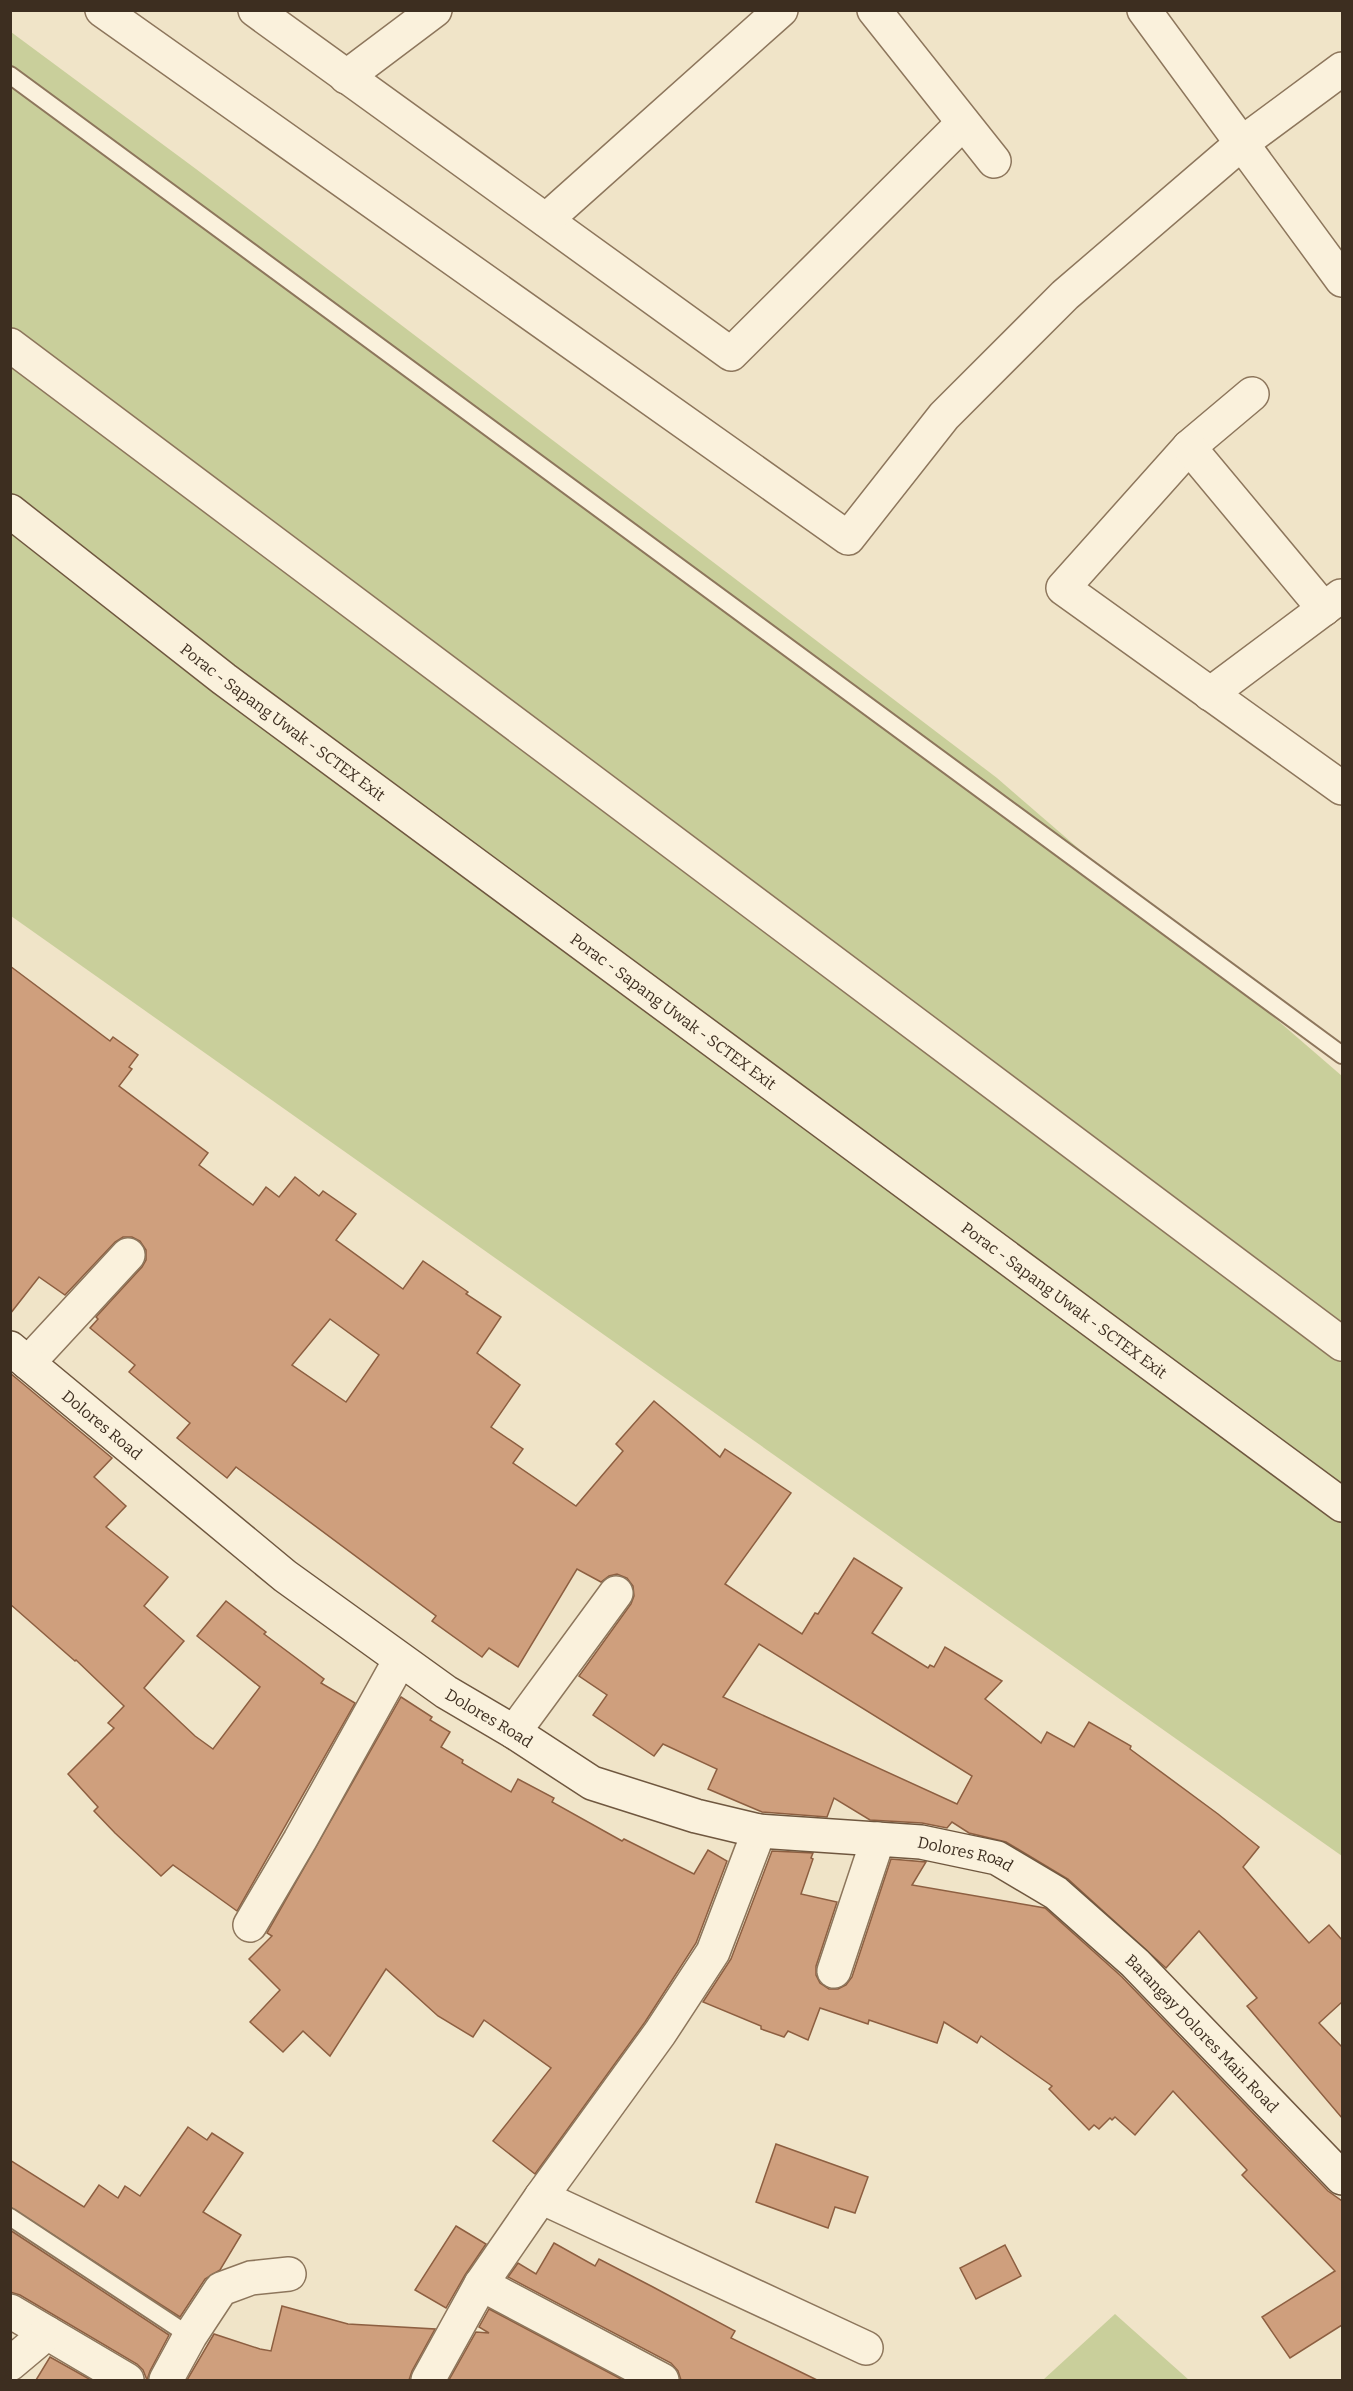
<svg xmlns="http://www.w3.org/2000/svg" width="1353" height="2391" viewBox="0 0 1353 2391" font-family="Bitter,serif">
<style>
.green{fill:#c9cf9b}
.building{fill:#cf9f7d;stroke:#8d5f41;stroke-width:1.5;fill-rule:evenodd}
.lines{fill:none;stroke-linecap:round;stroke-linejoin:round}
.lane-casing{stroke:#8d765c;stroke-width:20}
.street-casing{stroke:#8d765c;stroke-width:36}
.secondary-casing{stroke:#6f573f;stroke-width:36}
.lane{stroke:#faf1dc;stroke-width:16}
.street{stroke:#faf1dc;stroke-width:33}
.secondary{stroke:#faf1dc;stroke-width:33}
.labels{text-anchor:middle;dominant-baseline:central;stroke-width:5;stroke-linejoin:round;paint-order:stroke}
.street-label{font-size:16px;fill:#3d2e20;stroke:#f7eed8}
</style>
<rect width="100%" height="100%" fill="#f0e4c8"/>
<g class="green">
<path d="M11,32L196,169L997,778L1342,1076V1856L11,916Z"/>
<path d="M1115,2314L1189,2380H1043Z"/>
</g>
<g class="building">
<path d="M10,966L110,1041L113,1037L138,1055L129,1067L132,1069L119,1086L208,1153L199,1165L253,1205L266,1187L279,1197L295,1177L319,1196L323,1191L356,1214L336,1240L403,1289L423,1261L468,1292L466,1294L501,1317L477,1353L520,1385L491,1427L523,1449L513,1463L576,1506L623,1451L616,1444L654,1401L720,1457L725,1449L791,1493L725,1584L802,1634L815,1613L818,1614L854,1558L902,1588L872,1633L928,1668L930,1665L934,1667L945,1647L1002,1681L985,1699L1041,1743L1047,1732L1074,1747L1089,1722L1131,1746L1130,1749L1218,1814L1259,1847L1243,1867L1309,1943L1329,1925L1342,1940V2002L1319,2023L1342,2047V2118L1247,2006L1257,1998L1199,1931L1166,1968L1068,1879L1006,1842L969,1833L952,1822L947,1828L922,1823L870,1820L834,1798L827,1817L762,1812L708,1789L717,1769L663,1744L654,1756L593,1715L607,1695L579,1676L631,1604L634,1596L633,1586L627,1578L617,1574L609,1576L601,1582L577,1569L518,1667L489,1648L482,1657L432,1621L436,1616L236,1467L227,1478L177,1438L190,1423L129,1372L135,1365L90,1328L98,1319L96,1317L142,1267L146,1260V1250L140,1241L132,1237H123L115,1242L65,1295L39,1277L10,1314ZM330,1319L379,1355L346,1402L292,1365ZM759,1644L972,1776L957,1804L723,1697Z"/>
<path d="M10,1373L112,1458L94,1477L126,1506L106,1527L168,1577L144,1606L184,1641L144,1688L195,1736L213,1749L260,1687L197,1636L226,1601L266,1632L264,1634L324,1679L321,1683L355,1703L237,1911L173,1865L161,1876L115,1833L94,1811L98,1807L68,1774L114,1728L108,1723L124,1706L76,1660L75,1661L10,1604Z"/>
<path d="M401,1697L432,1717L430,1720L450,1732L441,1747L463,1760L462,1763L511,1792L518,1779L554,1798L552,1802L622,1841L624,1839L694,1874L708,1850L727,1861L696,1943L645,2022L535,2174L493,2141L551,2068L484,2020L473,2037L438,2016L386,1969L330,2056L303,2031L283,2052L250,2022L280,1990L249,1959L272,1936L267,1933Z"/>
<path d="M772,1851L813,1853L811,1858L813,1859L801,1894L837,1902L816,1966V1975L820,1983L829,1989H838L846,1985L852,1977L891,1859L926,1862L912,1885L1045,1908L1122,1977L1328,2191L1342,2201V2325L1290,2358L1262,2317L1335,2271L1242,2175L1247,2170L1173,2091L1135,2135L1115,2117L1112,2120L1110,2118L1099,2129L1094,2125L1089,2130L1049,2089L1052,2086L981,2036L977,2043L944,2022L937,2043L869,2020L868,2024L820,2008L808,2040L788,2031L784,2037L761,2029V2026L703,2002L731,1959Z"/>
<path d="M188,2127L207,2140L212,2133L243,2153L203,2212L241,2235L220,2270L205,2279L180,2317L10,2207V2160L84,2207L99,2185L118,2198L125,2186L140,2196Z"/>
<path d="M776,2144L868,2177L855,2213L835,2207L828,2228L756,2202Z"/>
<path d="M456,2226L486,2244L465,2275L446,2308L415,2290Z"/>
<path d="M10,2230L169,2335L150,2371L147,2380L143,2370L137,2364L20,2295L10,2292Z"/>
<path d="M554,2243L595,2266L599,2259L653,2287L735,2331L731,2338L817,2380H681L678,2371L671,2363L508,2277L518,2263L536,2274Z"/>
<path d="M1005,2245L1021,2276L976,2299L960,2268Z"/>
<path d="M282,2306L348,2324L435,2329L412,2371L409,2380H187L214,2334L260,2349L271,2351Z"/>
<path d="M489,2309L623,2380H449L476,2332L489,2333L479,2327Z"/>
<path d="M50,2357L91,2380H36Z"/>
</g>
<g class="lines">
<defs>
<g id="lane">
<path d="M10,75L1342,1055"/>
<path d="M10,2217L190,2336"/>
</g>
<g id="street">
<path d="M102,10L848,538L944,416L1065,295L1242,143L1342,69"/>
<path d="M255,10L731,354L963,123"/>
<path d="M874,10L994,161"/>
<path d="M1144,10L1342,280"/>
<path d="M346,77L435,10"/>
<path d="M546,220L781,10"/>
<path d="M10,345L1342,1344"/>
<path d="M1252,394L1189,447L1063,588L1342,788"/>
<path d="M1189,447L1324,609"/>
<path d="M1210,694L1341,596"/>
<path d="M28,1363L128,1255"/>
<path d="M514,1732L616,1593"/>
<path d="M250,1925L300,1840L400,1660"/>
<path d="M834,1971L878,1839"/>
<path d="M541,2197L866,2348"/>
<path d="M481,2284L662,2380"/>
<path d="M10,2311L127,2380"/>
<path d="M10,2364L47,2333"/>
<path d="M166,2380L190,2336L221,2289L251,2278L289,2274"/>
<path d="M428,2380L481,2284L541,2197L660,2033L713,1952L759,1831"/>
</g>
<g id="secondary">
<path id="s1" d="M10,511L224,679L1342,1505"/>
<path id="s2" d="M10,1348L285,1576L446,1692L514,1732L592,1783L696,1816L759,1831L921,1842L997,1858L1056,1893L1135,1963L1342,2178"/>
</g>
</defs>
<use href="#lane" class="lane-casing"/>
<use href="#street" class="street-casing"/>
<use href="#secondary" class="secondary-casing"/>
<use href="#lane" class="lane"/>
<use href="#street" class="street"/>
<use href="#secondary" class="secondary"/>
</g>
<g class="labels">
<g class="street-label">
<text stroke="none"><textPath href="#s1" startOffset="345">Porac - Sapang Uwak - SCTEX Exit</textPath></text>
<text stroke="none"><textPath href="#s1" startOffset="831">Porac - Sapang Uwak - SCTEX Exit</textPath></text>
<text stroke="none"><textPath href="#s1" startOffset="1317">Porac - Sapang Uwak - SCTEX Exit</textPath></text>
<text stroke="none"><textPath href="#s2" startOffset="120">Dolores Road</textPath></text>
<text stroke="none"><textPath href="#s2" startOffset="606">Dolores Road</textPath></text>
<text stroke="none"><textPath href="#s2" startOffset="1110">Dolores Road</textPath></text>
<text stroke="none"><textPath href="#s2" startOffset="1413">Barangay Dolores Main Road</textPath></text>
</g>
</g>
<rect width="1353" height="2391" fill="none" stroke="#3d2e20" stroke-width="24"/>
</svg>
